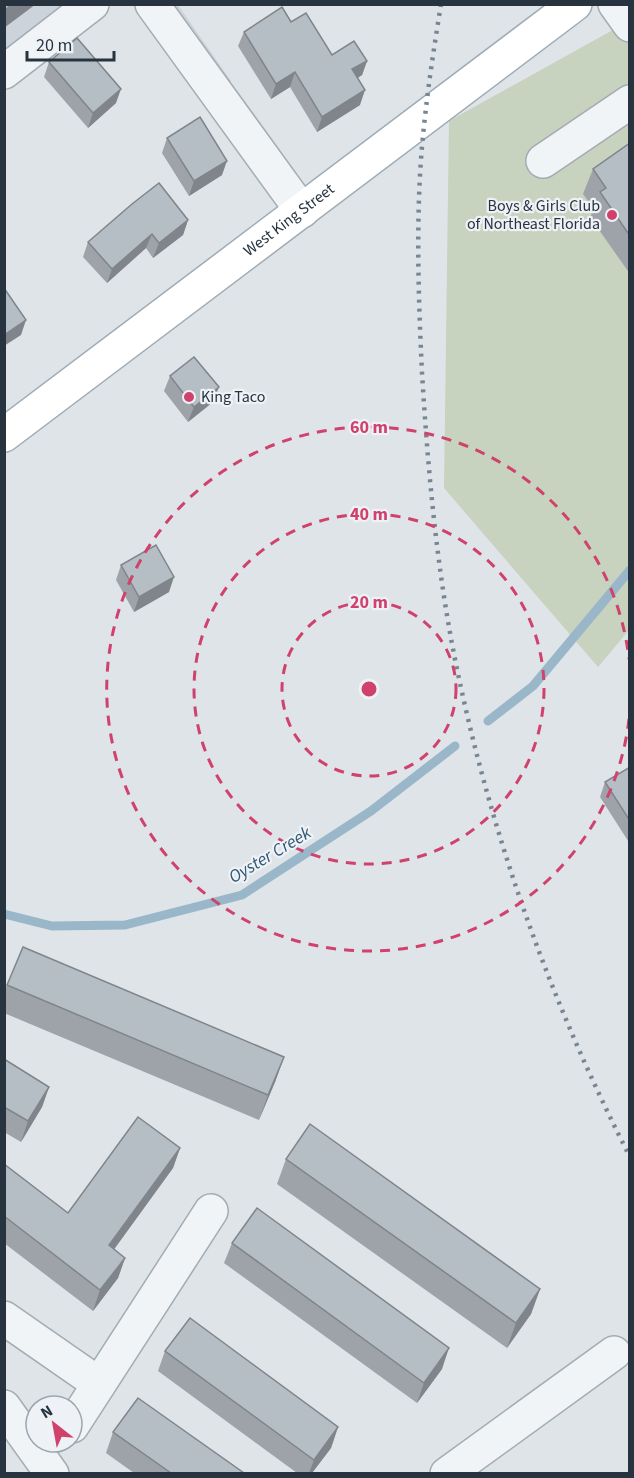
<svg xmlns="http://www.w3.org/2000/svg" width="634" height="1478" viewBox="0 0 634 1478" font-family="'Source Sans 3',sans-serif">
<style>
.built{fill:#ccd3da}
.green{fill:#c7d2bf}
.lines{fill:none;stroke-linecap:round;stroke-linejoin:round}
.stream{stroke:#99b7c9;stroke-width:9}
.minor-casing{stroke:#a3acb2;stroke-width:36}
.major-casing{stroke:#9eaab4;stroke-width:36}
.minor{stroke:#f1f4f6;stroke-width:33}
.major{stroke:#fff;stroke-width:33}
.rail{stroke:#788592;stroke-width:4.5;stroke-dasharray:3 6;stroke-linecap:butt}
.wall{fill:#9da3a9}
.shaded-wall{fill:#7f858a}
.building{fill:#b6bec5;stroke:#7f858a;stroke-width:1.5}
.ring{fill:none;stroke:#d0416b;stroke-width:3;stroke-dasharray:10 8}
.poi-dot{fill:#d0416b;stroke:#eef2f6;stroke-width:2}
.labels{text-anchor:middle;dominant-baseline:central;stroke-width:4.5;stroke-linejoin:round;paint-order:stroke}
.poi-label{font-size:16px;fill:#27343f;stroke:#eef2f6;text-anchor:end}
.street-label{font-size:16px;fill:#27343f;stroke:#eef2f6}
.water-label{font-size:18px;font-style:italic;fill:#315874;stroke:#eef2f6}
.centre{fill:#d0416b;stroke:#eef2f6;stroke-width:3}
.ring-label{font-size:18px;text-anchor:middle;font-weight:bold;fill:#d0416b;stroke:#eef2f6;stroke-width:4.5;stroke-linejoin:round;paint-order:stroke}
</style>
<rect width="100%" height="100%" fill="#dee4e8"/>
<g class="built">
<path d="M5,5H65L5,51Z"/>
<path d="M170,5H178L231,81L228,83Z"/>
</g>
<path class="green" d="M629,21L630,629L598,667L444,488L449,121Z"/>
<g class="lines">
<g class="stream">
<path d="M488,721L533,686L630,570"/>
<path d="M4,914L52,926L125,925L242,895L371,811L455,746"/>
</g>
<defs>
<g id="minor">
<path d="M152,4L302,211"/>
<path d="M615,4L630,25"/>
<path d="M4,72L92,4"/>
<path d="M543,161L630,102"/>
<path d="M4,1318L99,1384"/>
<path d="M4,1407L52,1474"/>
<path d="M72,1426L211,1211"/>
<path d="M447,1474L614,1353"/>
</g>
<g id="major">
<path id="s1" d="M4,435L575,4"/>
</g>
</defs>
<use href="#minor" class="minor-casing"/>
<use href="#major" class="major-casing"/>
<use href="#minor" class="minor"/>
<use href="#major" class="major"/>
<path class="rail" d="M441,4C435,42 429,79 425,117C415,200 418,289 422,373C428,471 437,573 457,669C492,838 551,1003 630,1157"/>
</g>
<g class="wall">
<path d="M291,22L332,55L367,61L362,75L358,78L360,105L317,132L290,87L271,99L238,46L244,32Z"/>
<path d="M49,62L116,103L88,128L44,77Z"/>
<path d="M167,138L222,175L189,196L162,153Z"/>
<path d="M630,143V274L590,217L594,209L583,194L593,169Z"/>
<path d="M188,220L183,235L153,258L146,248L107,283L83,257L88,242Z"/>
<path d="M170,376L213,402L188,422L164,391Z"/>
<path d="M121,565L169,592L134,612L116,580Z"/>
<path d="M630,767V844L600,797L605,782Z"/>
<path d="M7,985L284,1057L275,1082L259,1120L4,1013V992Z"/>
<path d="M4,1059L49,1087L42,1107L21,1142L4,1132Z"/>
<path d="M180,1148L173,1168L114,1249L125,1258L118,1278L93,1311L4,1243V1164L68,1213Z"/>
<path d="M286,1159L540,1289L531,1314L507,1348L277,1184Z"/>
<path d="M232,1243L442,1369L417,1403L224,1263Z"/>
<path d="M165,1351L338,1427L331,1448L312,1473H297L158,1371Z"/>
<path d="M113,1432L244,1473H134L106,1453Z"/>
</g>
<g class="shaded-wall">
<path d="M12,4H36L4,28V11Z"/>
<path d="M367,61L362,75L347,84L352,69Z"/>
<path d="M295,72L290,87L271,99L276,84Z"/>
<path d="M121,89L116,103L88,128L93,113Z"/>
<path d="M365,90L360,105L317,132L322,117Z"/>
<path d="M227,161L222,175L189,196L194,181Z"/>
<path d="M188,220L183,235L153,258L159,243Z"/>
<path d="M152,234L146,248L107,283L112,269Z"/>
<path d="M26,320L21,335L4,346V335Z"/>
<path d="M219,387L213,402L188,422L194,407Z"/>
<path d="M174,577L169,592L134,612L139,597Z"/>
<path d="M284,1057L275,1082L259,1120L268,1095Z"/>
<path d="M49,1087L42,1107L21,1142L28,1121Z"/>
<path d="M180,1148L173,1168L102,1266L109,1245Z"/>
<path d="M125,1258L118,1278L93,1311L100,1290Z"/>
<path d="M540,1289L531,1314L507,1348L516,1323Z"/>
<path d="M449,1348L442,1369L417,1403L424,1383Z"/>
<path d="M338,1427L331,1448L312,1473H309L314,1460Z"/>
</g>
<g class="building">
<path d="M4,4H12L4,11Z"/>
<path d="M282,7L291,22L306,13L332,55L354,41L367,61L352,69L365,90L322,117L295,72L276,84L244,32Z"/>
<path d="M77,38L121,89L93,113L49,62Z"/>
<path d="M200,117L227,161L194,181L167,138Z"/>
<path d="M630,143V236L600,192L606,188L593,169Z"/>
<path d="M159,183L188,220L159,243L152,234L112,269L88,242L132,204Z"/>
<path d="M4,288L26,320L4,335Z"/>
<path d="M194,357L219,387L194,407L170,376Z"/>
<path d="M156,545L174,577L139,597L121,565Z"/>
<path d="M630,767V821L605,782Z"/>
<path d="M23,947L284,1057L268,1095L7,985Z"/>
<path d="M4,1059L49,1087L28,1121L4,1107Z"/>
<path d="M138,1117L180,1148L109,1245L125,1258L100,1290L4,1216V1164L68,1213Z"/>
<path d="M310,1124L540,1289L516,1323L286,1159Z"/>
<path d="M257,1208L449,1348L424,1383L232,1243Z"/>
<path d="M190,1318L338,1427L314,1460L165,1351Z"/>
<path d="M138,1398L244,1473H171L113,1432Z"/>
</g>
<g class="ring">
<circle cx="369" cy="689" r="87"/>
<circle cx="369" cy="689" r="175"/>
<path d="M629 719A262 262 0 1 1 629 659"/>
</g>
<g class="poi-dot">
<circle cx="612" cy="215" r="6"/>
<circle cx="189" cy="397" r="6"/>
</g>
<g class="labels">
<g class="poi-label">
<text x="600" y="206">Boys &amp; Girls Club<tspan x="600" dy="18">of Northeast Florida</tspan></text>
<text x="201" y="397" text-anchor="start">King Taco</text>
</g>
<g class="street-label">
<text stroke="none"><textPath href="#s1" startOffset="357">West King Street</textPath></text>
</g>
<g class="water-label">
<text transform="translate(270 855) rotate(-31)">Oyster Creek</text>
</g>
</g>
<circle cx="369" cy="689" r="9" class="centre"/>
<g class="ring-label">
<text x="369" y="433">60 m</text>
<text x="369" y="520">40 m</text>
<text x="369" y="608">20 m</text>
</g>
<rect width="634" height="1478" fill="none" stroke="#27343f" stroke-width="12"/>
<g transform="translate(54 1424) rotate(329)"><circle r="28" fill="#eef2f6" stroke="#9ea6ad" stroke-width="1.5"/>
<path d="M0-4.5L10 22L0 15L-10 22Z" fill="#d0416b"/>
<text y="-9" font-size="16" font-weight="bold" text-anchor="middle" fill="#27343f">N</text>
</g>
<path d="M27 51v9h87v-9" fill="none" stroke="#27343f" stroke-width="3"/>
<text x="36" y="51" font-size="18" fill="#27343f" stroke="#eef2f6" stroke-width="4.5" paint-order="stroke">20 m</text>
</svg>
